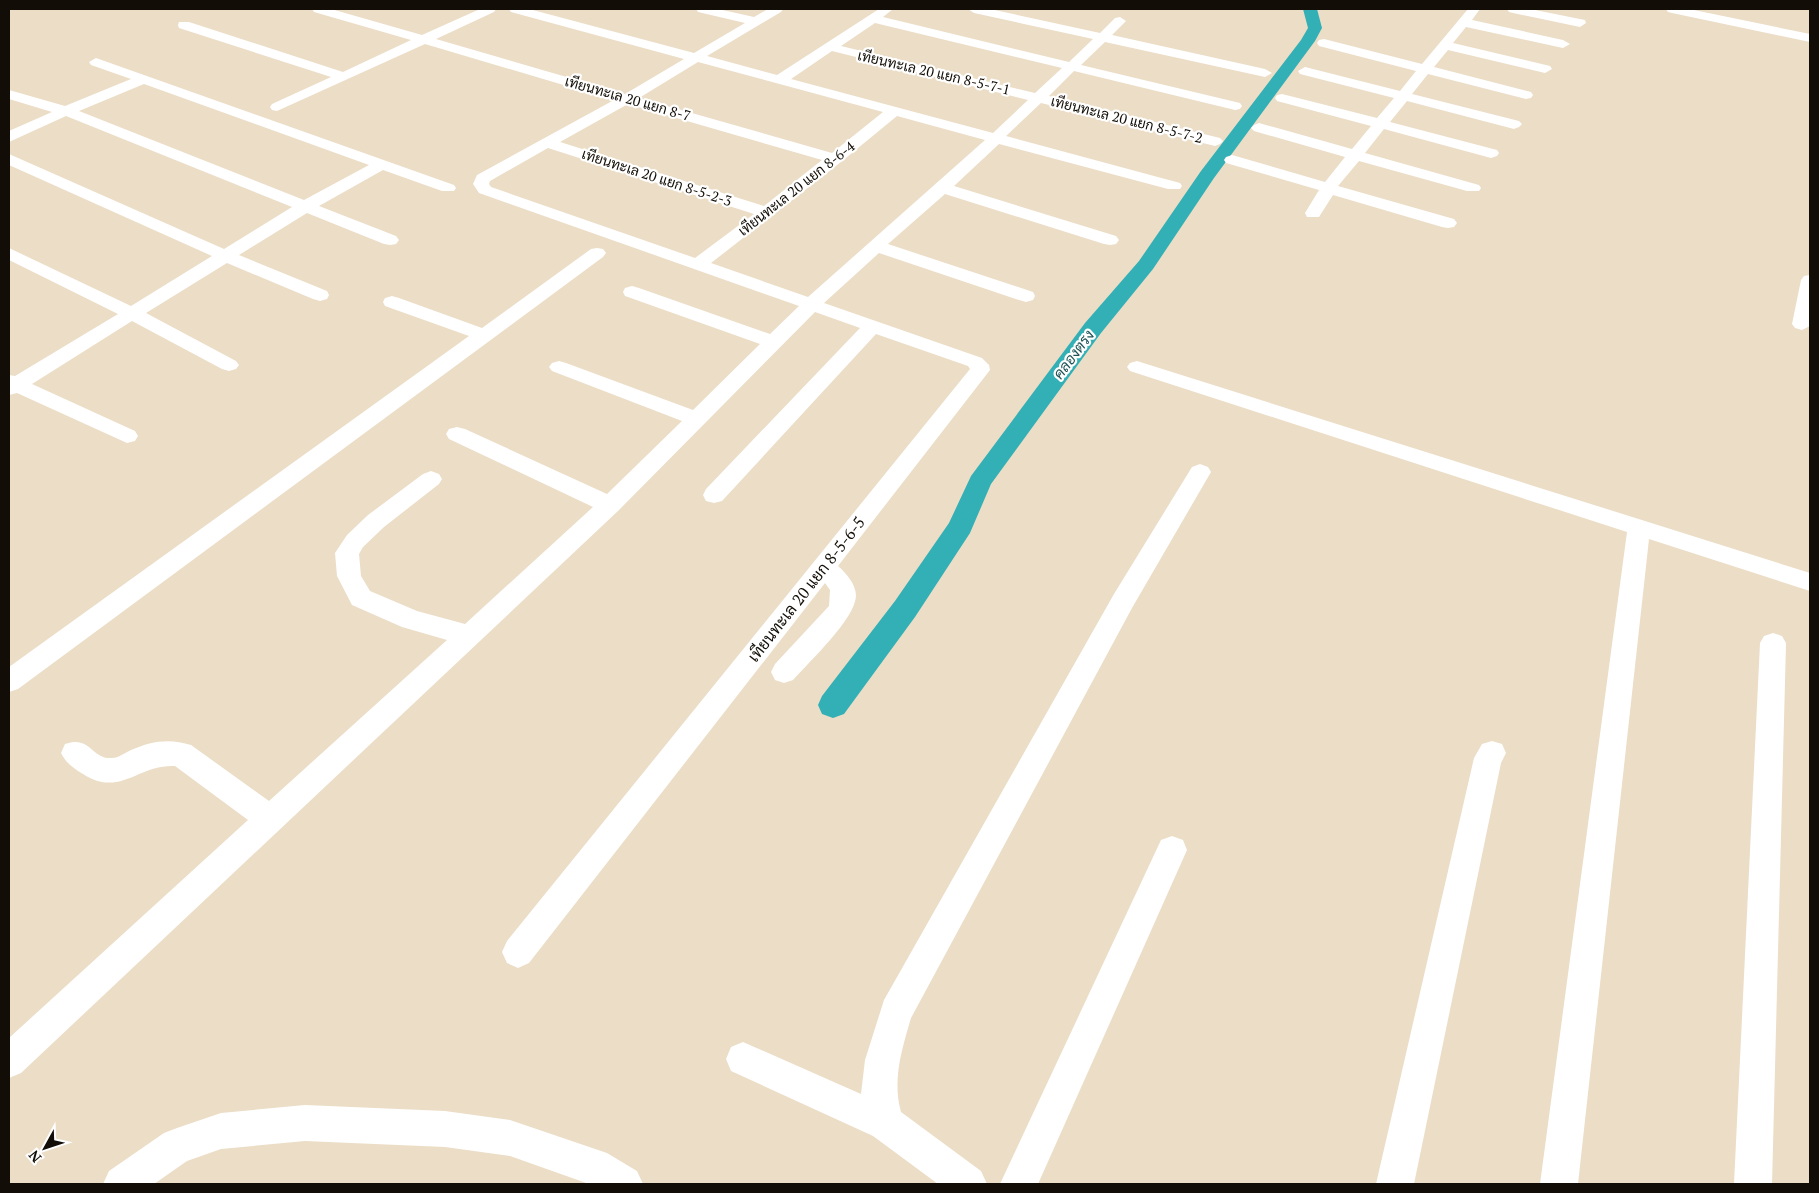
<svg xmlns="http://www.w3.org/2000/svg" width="1819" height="1193" viewBox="0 0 1819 1193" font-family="'PT Serif',Sarabun,serif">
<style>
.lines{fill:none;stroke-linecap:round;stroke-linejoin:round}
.canal{fill:#32b0b6;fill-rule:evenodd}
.minor{fill:#fff;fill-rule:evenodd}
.labels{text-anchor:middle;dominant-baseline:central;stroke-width:4.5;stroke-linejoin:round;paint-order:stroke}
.far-street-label{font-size:14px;fill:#120d06;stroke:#fff}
.far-water-label{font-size:15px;font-style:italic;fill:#1f5355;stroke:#fff}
.street-label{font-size:16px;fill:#120d06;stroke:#fff}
</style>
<rect width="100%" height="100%" fill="#ecddc6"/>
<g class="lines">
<path class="canal" d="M1303,9H1317L1322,28L1315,41L1214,178L1153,269L1101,333L991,484L970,533L915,617L844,714L833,718L822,714L818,705L822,696L895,601L949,523L971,476L1085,323L1139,261L1201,171L1301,40L1308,28Z"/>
<g class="minor">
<path d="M312,9H331L422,35L480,9H496L494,12L436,39L625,94L684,59L511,12L509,9H529L694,53L745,23L698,12L696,9H718L754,17L768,9H783L781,12L707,56L777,75L879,9H893L883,17L1069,62L1093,39L974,13L968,9H990L1100,33L1115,18L1120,17L1126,21L1112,35L1265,69L1272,73L1265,77L1105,42L1081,65L1240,103L1242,106L1240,109L1235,110L1074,71L1049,96L1220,138L1223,141L1220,144L1215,146L1041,103L1006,136L1180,183L1182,186L1180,189H1168L999,144L954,186L1116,236L1119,240L1116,244L1110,245L1104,244L945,194L888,244L1033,292L1035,296L1033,300L1026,302L1019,300L879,253L824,303L982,358L989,365L990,370L838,566C846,573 856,584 856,596C855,619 810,661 793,680L784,683L775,680L771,672L775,664L829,606L830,590L825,583L529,963L518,968L507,963L502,952L507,941L970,369L968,366L876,334L722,501L714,503L706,501L703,495L706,489L860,328L815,312L618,511L21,1073L9,1078V1038L248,820L175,766C138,764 120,798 83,774C73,768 66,763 61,753L65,744C90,735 91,758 110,758C118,759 124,753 131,750C151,741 170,738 191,745L269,801L447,640L402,627L352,605L337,576L335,553L347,535L368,515L423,474L431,471L439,474L442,479L439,484L384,527L363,547L359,554L361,576L370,591L417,611L465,624L593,507L449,439L446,434L449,429L457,427L465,429L607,494L682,421L552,371L549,367L552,363L559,361L566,363L693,410L760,344L625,296L623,292L625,288L632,286L639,288L770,334L799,306L479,193L473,184L477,175L614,100L425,44L277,111L272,110L270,107L272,104L331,77L179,28L178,25L179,22H189L343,72L411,40L314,12ZM875,23L1062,68L1035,93L841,46ZM832,51L1028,100L993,133L791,79ZM698,62L883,112L832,153L639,98ZM628,104L822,160L764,206L560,142ZM897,116L985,140L808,297L711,263L841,162ZM548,148L754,214L695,258L491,187L489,184L490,181Z"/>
<path d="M1468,9H1480L1472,20L1563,40L1570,44L1563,48L1466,27L1453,43L1550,66L1552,69L1545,73L1448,50L1434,67L1531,92L1533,95L1531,98L1526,99L1428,74L1412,94L1519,121L1522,124L1519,127L1514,129L1407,101L1390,122L1497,150L1499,153L1497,156L1491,158L1384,129L1365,153L1479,185L1481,188L1479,191H1467L1359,161L1338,186L1454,219L1457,223L1454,227L1448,228L1442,227L1333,195L1319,217H1307L1305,213L1319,190L1226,163L1224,160L1226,157L1232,155L1325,182L1345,157L1254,131L1251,128L1254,125L1259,123L1352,149L1371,126L1277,101L1275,98L1277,95L1282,94L1377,118L1394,98L1300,74L1298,71L1305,67L1400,91L1416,71L1319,46L1317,43L1319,40L1324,39L1422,64Z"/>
<path d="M1507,9H1530L1585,20L1586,23L1580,27L1513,13L1509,12Z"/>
<path d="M1666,9H1689L1810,34V42L1672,13L1668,12Z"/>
<path d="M96,58L454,185L456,188L454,191H442L383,170L319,206L396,236L399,240L396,244L390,245L384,244L307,213L239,255L327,291L329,295L327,299L320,301L313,299L227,263L146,313L236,361L239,365L236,369L229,371L222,369L132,321L32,384L135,431L138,436L135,441L127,443L17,393L9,395V375L15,376L118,314L9,260V248L131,306L212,256L9,165V154L224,249L292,207L66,116L9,142V131L52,112L9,99V90L65,106L131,79L91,65L89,62ZM144,84L369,165L304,200L79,111Z"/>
<path d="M597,248L603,249L606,253L603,257L18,689L9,692V667L469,336L385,306L383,302L385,298L392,296L399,298L482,328L591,249Z"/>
<path d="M1810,275V326L1802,330L1795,328L1792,324L1801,280L1804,276Z"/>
<path d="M1137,361L1810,573V591L1649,539L1578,1184H1540L1627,532L1130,371L1127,367L1130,363Z"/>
<path d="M1200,464L1208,467L1211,472L1132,608L911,1018C902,1049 892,1080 901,1112L981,1171L987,1184H938L873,1136L731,1071L726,1059L731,1047L743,1042L861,1094L865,1060L884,1000L1114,594L1192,467Z"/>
<path d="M1773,633L1782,636L1786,643L1772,1184H1734L1760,643L1764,636Z"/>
<path d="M1492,741L1502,744L1506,753L1501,763L1414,1184H1376L1474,758L1482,744Z"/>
<path d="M1172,836L1183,840L1187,850L1038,1184H1000L1161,840Z"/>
<path d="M305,1105L445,1111L510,1120L607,1153L637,1171L643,1184H589L510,1156L445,1147L305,1141L221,1149L187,1161L154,1184H103L109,1171L164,1133L177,1128L221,1113Z"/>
</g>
</g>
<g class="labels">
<g class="far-street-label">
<text transform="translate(934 72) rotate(13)">เทียนทะเล 20 แยก 8-5-7-1</text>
<text transform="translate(628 98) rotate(16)">เทียนทะเล 20 แยก 8-7</text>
<text transform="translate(1127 119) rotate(14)">เทียนทะเล 20 แยก 8-5-7-2</text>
<text transform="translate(657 177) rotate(18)">เทียนทะเล 20 แยก 8-5-2-3</text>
<text transform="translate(796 188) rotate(-38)">เทียนทะเล 20 แยก 8-6-4</text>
</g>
<g class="far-water-label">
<text transform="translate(1073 354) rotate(-53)">คลองตรง</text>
</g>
<g class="street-label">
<text transform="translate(806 589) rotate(-52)">เทียนทะเล 20 แยก 8-5-6-5</text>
</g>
</g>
<rect width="1819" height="1193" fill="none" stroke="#120d06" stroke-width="20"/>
<g transform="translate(45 1148) rotate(230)" stroke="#ffffff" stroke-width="4" paint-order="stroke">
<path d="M0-4L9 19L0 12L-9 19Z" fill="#120d06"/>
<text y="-8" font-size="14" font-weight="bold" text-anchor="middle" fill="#120d06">N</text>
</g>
</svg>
